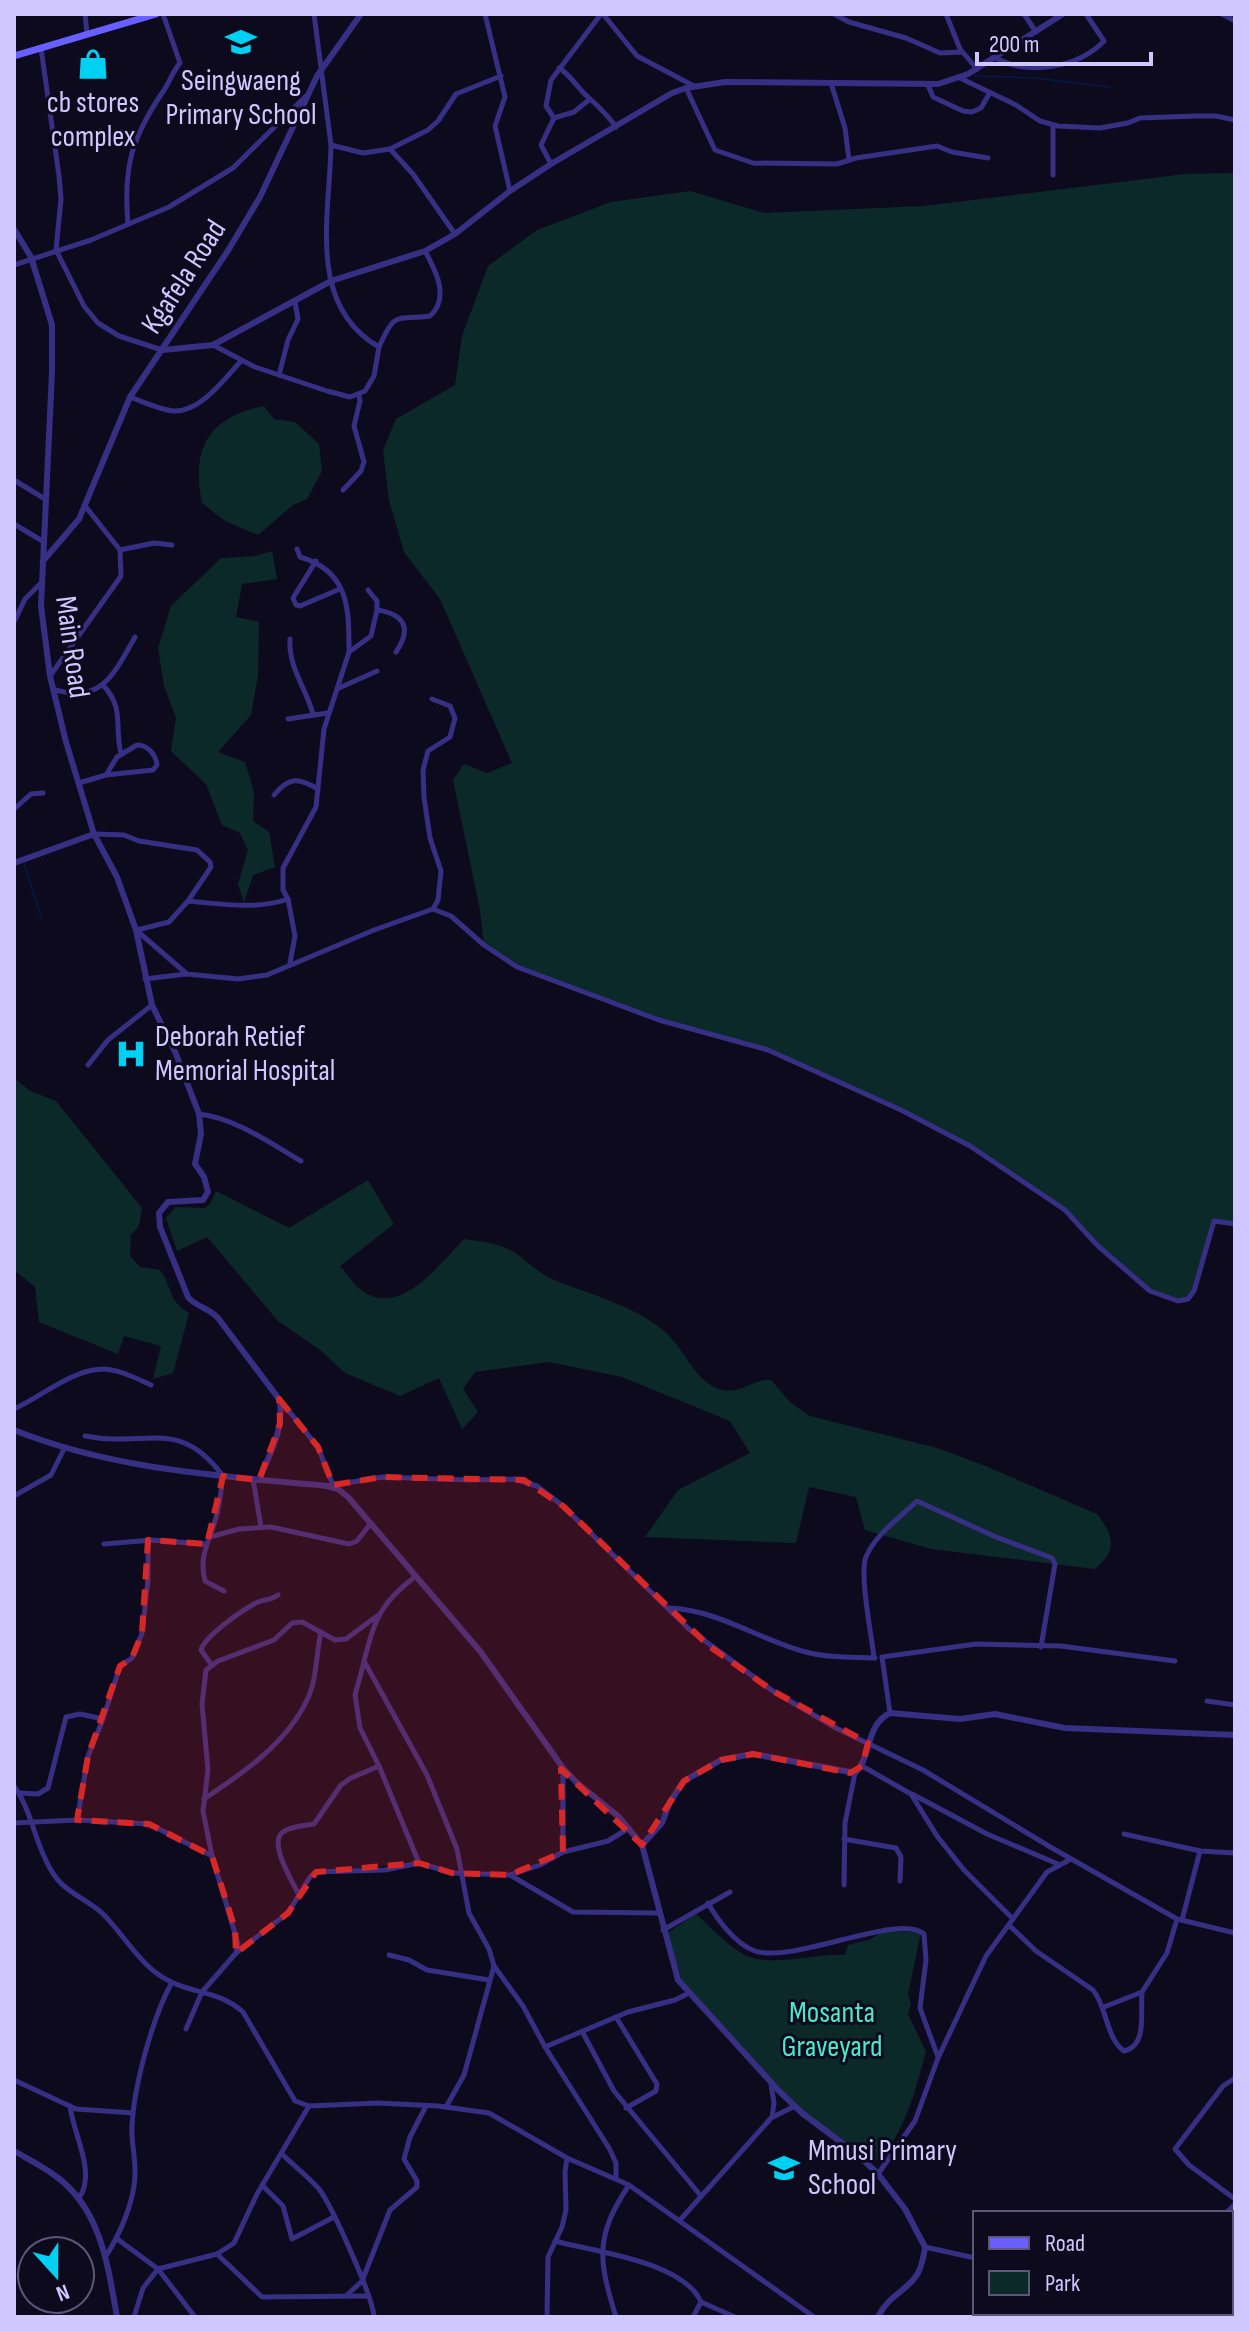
<svg xmlns="http://www.w3.org/2000/svg" width="1249" height="2331" viewBox="0 0 1249 2331" font-family="'Sofia Sans Condensed',sans-serif">
<style>
.green{fill:#0c2929}
.lines{fill:none;stroke-linecap:round;stroke-linejoin:round}
.stream{stroke:#04163d;stroke-width:2}
.minor{stroke:#362f83;stroke-width:5}
.tertiary{stroke:#362f83;stroke-width:6}
.secondary{stroke:#695eff;stroke-width:7}
.marked{fill:#d62828;fill-opacity:0.2;stroke:#d62828;stroke-width:6;stroke-dasharray:16 10;stroke-linejoin:round}
.labels{text-anchor:middle;dominant-baseline:central;stroke-width:6;stroke-linejoin:round;paint-order:stroke}
.poi-label{font-size:30px;fill:#d0c7ff;stroke:#0e0a1e}
.street-label{font-size:30px;fill:#d0c7ff;stroke:#0e0a1e}
.park-label{font-size:30px;fill:#47ebc9;stroke:#0e0a1e}
</style>
<rect width="100%" height="100%" fill="#0e0a1e"/>
<g class="green">
<path d="M1235,173V1224L1214,1221L1194,1290L1188,1299C1142,1309 1102,1239 1070,1215C1039,1191 998,1161 964,1143C919,1120 874,1098 828,1077C808,1068 788,1057 767,1050C673,1018 567,1001 484,945L480,910L453,780L464,764L487,773L512,763L440,599L404,552L389,500L383,450L396,419L455,385L462,336L488,266L537,230L611,202L690,191L764,213L924,206L1186,174Z"/>
<path d="M264,406L274,419L295,422L319,444L322,471L307,499L293,505L258,535L225,521L202,503C191,449 208,417 264,406Z"/>
<path d="M272,551L277,579L242,584L236,617L259,622L258,675L251,715L218,752L245,762L254,792L253,821L269,832L275,867L253,875L244,902L238,884L248,850L240,833L222,825L206,784L171,751L176,718L164,686L158,648L171,606L221,558L256,556Z"/>
<path d="M14,1078L30,1091L56,1101L142,1208C140,1219 140,1229 131,1234L130,1256L140,1267L160,1270C173,1288 167,1300 189,1313L173,1373L153,1379L161,1346L124,1336L118,1354L39,1322L35,1287L14,1270Z"/>
<path d="M368,1180L394,1224L340,1266C347,1273 353,1284 361,1290C401,1319 439,1264 464,1239C483,1242 501,1243 517,1254C529,1263 538,1273 552,1279C590,1295 632,1304 664,1331C684,1347 693,1380 719,1389C741,1396 752,1378 771,1380L791,1403L810,1416L937,1448L983,1465L1097,1514C1114,1536 1118,1550 1095,1569L931,1549L865,1530L856,1497L809,1487L796,1543L645,1537L678,1490L750,1453L730,1421L622,1377L549,1362L475,1372L463,1389L478,1412L462,1429L439,1378L400,1396L345,1373L320,1350L278,1321L207,1237L177,1251L166,1218L176,1207L205,1208L210,1204L216,1191L289,1228Z"/>
<path d="M696,1914C711,1927 727,1946 745,1955C770,1968 817,1953 845,1955L848,1945L869,1940L884,1931L921,1932L908,1994L911,2003L908,2014L926,2052C915,2090 907,2128 880,2159L864,2161L810,2118L784,2092L682,1981L667,1933Z"/>
</g>
<g class="lines">
<g class="stream">
<path d="M975,76L1034,78L1110,87"/>
<path d="M14,847L15,851"/>
<path d="M24,863L42,920"/>
</g>
<g class="minor">
<path d="M85,14L87,34"/>
<path d="M314,14L331,145"/>
<path d="M485,14L505,97L495,126L510,191"/>
<path d="M603,14L637,56L694,86"/>
<path d="M834,14L849,22L906,38L940,53L962,52"/>
<path d="M946,14L960,49L977,69"/>
<path d="M1024,14L1036,32"/>
<path d="M1222,14L1235,21"/>
<path d="M41,48L59,176L61,199L56,250L84,306L98,323L119,336L162,350"/>
<path d="M996,58C1028,76 1078,68 1104,41L1086,14"/>
<path d="M559,68C572,76 577,88 588,97C599,107 607,114 616,127"/>
<path d="M960,78L1016,105L1040,121L1058,126L1100,128L1128,123L1140,118L1196,116H1216L1235,120"/>
<path d="M831,83L845,128L849,160"/>
<path d="M928,85L933,97L963,111L972,112L981,108L989,94"/>
<path d="M686,88L715,150L753,163L837,164L856,158L937,146L952,152L988,158"/>
<path d="M554,118L546,106L551,80L601,14"/>
<path d="M554,118L574,112L590,99"/>
<path d="M390,149L428,130L438,121L456,94L501,76"/>
<path d="M551,164L541,145L554,118"/>
<path d="M1053,175V125"/>
<path d="M128,224C123,166 132,137 164,90C170,81 173,71 180,63L163,14"/>
<path d="M14,265L91,240L169,207L233,168L306,96"/>
<path d="M213,345L255,367L327,391L350,397L365,391L374,376L379,347C306,305 330,214 331,145L363,153L390,149L413,174L455,234"/>
<path d="M379,347C396,309 396,321 430,316C450,298 436,271 425,251"/>
<path d="M279,375L288,340L298,319L295,302"/>
<path d="M130,397C144,402 160,410 174,411C201,412 225,378 241,361"/>
<path d="M14,480L45,499"/>
<path d="M343,490L361,471L364,462L354,426L360,401L359,395"/>
<path d="M86,507L120,550L154,543L172,545"/>
<path d="M14,524L44,542"/>
<path d="M297,549L300,557C349,571 349,608 349,651"/>
<path d="M316,561L293,598L296,605L300,606L340,589"/>
<path d="M368,590L377,601V610"/>
<path d="M14,622L25,599L41,583"/>
<path d="M290,639C288,667 306,688 313,714"/>
<path d="M50,676L121,576L120,550"/>
<path d="M103,685C125,709 114,725 121,754"/>
<path d="M339,688L377,671"/>
<path d="M53,689C101,705 114,674 135,637"/>
<path d="M432,699L450,706L455,718L450,737L428,751L423,770L424,797L430,838L441,871L438,900L433,909"/>
<path d="M288,719L328,713"/>
<path d="M79,783L106,775L153,770L157,765C156,755 148,745 137,745L117,757L106,775"/>
<path d="M274,795C289,777 298,777 318,789"/>
<path d="M14,809L31,794L43,793"/>
<path d="M94,834L124,835L139,841L197,850L210,862L211,867L188,901"/>
<path d="M136,930L187,974L238,979L267,975L374,930L433,909L451,916L484,945L517,967L659,1020L768,1050L901,1110L970,1146L1065,1210L1098,1246L1150,1291L1178,1301L1188,1299L1194,1291L1214,1221L1235,1224"/>
<path d="M137,930L169,922L188,901C221,904 257,910 288,899"/>
<path d="M290,963L295,936L288,899L283,890V868L316,807L324,729L349,652L371,636L377,610C405,614 412,629 396,652"/>
<path d="M145,979L186,974"/>
<path d="M88,1065L108,1040L152,1005"/>
<path d="M199,1114C235,1118 270,1143 301,1161"/>
<path d="M280,1400L318,1447L333,1485"/>
<path d="M14,1409C41,1397 71,1370 102,1369C118,1369 136,1378 151,1385"/>
<path d="M85,1436C145,1448 179,1416 223,1476C221,1489 220,1502 217,1514C211,1538 198,1555 205,1581L224,1591"/>
<path d="M253,1479L261,1527"/>
<path d="M328,1486L382,1477L470,1480L514,1479L537,1486L563,1506L689,1629L773,1691L836,1728L923,1770L1052,1848L1177,1919L1235,1933"/>
<path d="M14,1496L51,1475L64,1449"/>
<path d="M210,1537L239,1529L271,1527L349,1544L357,1541L371,1523"/>
<path d="M104,1544L152,1540L205,1544"/>
<path d="M416,1576C380,1603 375,1619 364,1661L427,1775L457,1849L469,1913L489,1949L494,1966L464,2075L446,2107"/>
<path d="M669,1608C719,1610 759,1640 806,1652C828,1658 851,1657 875,1658"/>
<path d="M874,1658C872,1637 859,1574 866,1557C875,1535 899,1518 917,1501L996,1537L1052,1558L1055,1564L1041,1647"/>
<path d="M364,1662L355,1695L360,1728L379,1766L419,1863"/>
<path d="M211,1664L201,1650C205,1636 240,1612 254,1604C262,1599 270,1601 278,1595"/>
<path d="M1207,1701L1235,1705"/>
<path d="M890,1713L882,1657L976,1644L1061,1646L1175,1661"/>
<path d="M103,1719L120,1666L132,1658L142,1633L148,1580V1540"/>
<path d="M862,1766L911,1794L937,1836L964,1870L1013,1919"/>
<path d="M563,1769V1852"/>
<path d="M14,1786C32,1811 35,1844 51,1870C63,1892 84,1897 102,1913C121,1931 134,1956 155,1972C186,1996 215,1987 243,2012L295,2101L309,2106L378,2103L438,2106L489,2113L567,2158L629,2185L814,2317"/>
<path d="M19,1793L38,1794L48,1788L66,1717L80,1714L103,1719L88,1756L77,1820"/>
<path d="M912,1794L987,1834L1058,1864"/>
<path d="M204,1799C243,1773 286,1744 307,1700C317,1680 316,1654 321,1632"/>
<path d="M14,1823L77,1820L149,1824L212,1856"/>
<path d="M1124,1834L1200,1851L1235,1853"/>
<path d="M844,1839L896,1848L901,1857L900,1881"/>
<path d="M510,1875L573,1912L659,1913"/>
<path d="M844,1885L845,1823L855,1773"/>
<path d="M299,1895C292,1881 268,1842 283,1832C291,1826 304,1826 314,1824L341,1785L351,1778L379,1766"/>
<path d="M708,1903C717,1919 735,1944 755,1951C794,1964 899,1912 924,1934L926,1960L920,2008L938,2057"/>
<path d="M1182,1920L1200,1851"/>
<path d="M1009,1925L1036,1951L1093,1990C1107,2007 1106,2038 1124,2051C1148,2046 1140,2011 1142,1992"/>
<path d="M663,1930L730,1892"/>
<path d="M236,1953L288,1913L310,1877L316,1872L385,1870L419,1863L452,1873L510,1875L540,1865L563,1852L608,1841L629,1828"/>
<path d="M389,1955L409,1960L427,1970L489,1980"/>
<path d="M494,1966L523,2006L545,2047L609,2148L616,2163V2177"/>
<path d="M1104,2007L1142,1992L1167,1953L1177,1919"/>
<path d="M616,2017L657,2084L656,2091L626,2108"/>
<path d="M186,2029L202,1992L236,1953L238,1944L212,1856L203,1811L208,1770L202,1704L206,1670L218,1661L274,1640L292,1623L302,1622L335,1640L346,1639L377,1616"/>
<path d="M583,2033L614,2091L701,2196"/>
<path d="M545,2047L628,2012L675,2000L689,1993"/>
<path d="M1235,2078L1223,2086L1175,2149L1189,2165L1235,2199"/>
<path d="M14,2080L76,2109L133,2113"/>
<path d="M70,2106C73,2134 97,2173 79,2198"/>
<path d="M773,2117L795,2106"/>
<path d="M282,2154C294,2166 308,2176 319,2189C332,2206 373,2297 374,2317"/>
<path d="M878,2174L915,2121L938,2058L986,1956L1047,1872L1071,1859"/>
<path d="M262,2185L283,2206L292,2239L334,2217"/>
<path d="M1226,2213L1235,2204"/>
<path d="M680,2220L772,2117L774,2103L771,2084"/>
<path d="M1231,2237L1235,2241"/>
<path d="M116,2238L158,2269L195,2317"/>
<path d="M555,2241C594,2252 683,2261 701,2302"/>
<path d="M925,2247L975,2258"/>
<path d="M217,2254L262,2297L368,2296"/>
<path d="M106,2256C120,2234 134,2202 135,2176C136,2159 131,2143 132,2126C134,2086 152,2019 171,1984"/>
<path d="M1231,2283L1235,2284"/>
<path d="M347,2295L362,2281L390,2210L417,2187V2181L404,2159L410,2137L426,2106"/>
<path d="M134,2317L143,2288L158,2269L217,2254L234,2243L257,2194L309,2106"/>
<path d="M547,2317L548,2257L562,2227L566,2210L565,2172L567,2158"/>
<path d="M616,2317C598,2259 595,2236 629,2185"/>
<path d="M693,2317L701,2302L735,2317"/>
</g>
<g class="tertiary">
<path d="M14,229L31,257L52,325V372L41,606L50,676L66,742L94,834L117,877L136,930L152,1005L176,1054L199,1114L201,1134L195,1164L204,1177L208,1192L203,1200L168,1202L159,1213L160,1227L188,1297C196,1307 209,1308 218,1318L279,1399C286,1426 269,1455 259,1480"/>
<path d="M163,350L213,345L331,281L425,251L455,234L510,191L551,164L672,93L686,88L725,82L938,84L968,74L1063,14"/>
<path d="M43,561L79,519L130,397L229,249L260,197L317,76L361,14"/>
<path d="M14,863L94,834"/>
<path d="M14,1430C113,1470 222,1476 327,1486L338,1489L348,1497L480,1651L563,1768L576,1782L618,1816L642,1845L678,1980L779,2091L802,2113L858,2155L878,2174L905,2209L925,2247C924,2255 922,2265 918,2273C908,2291 888,2295 878,2317"/>
<path d="M642,1845L662,1823L670,1802L684,1781L721,1760L753,1754L855,1773C872,1757 865,1725 890,1713L960,1719L995,1714L1065,1728L1235,1735"/>
<path d="M14,2151C28,2159 44,2167 57,2177C101,2210 108,2266 117,2317"/>
</g>
<path class="secondary" d="M14,56L156,14"/>
</g>
<path class="marked" d="M279,1399L318,1447L333,1485L382,1477L524,1480L563,1506L709,1646L773,1691L868,1743L862,1766L850,1773L753,1754L721,1760L684,1781L642,1845L561,1769L563,1852L510,1875L452,1873L419,1863L316,1872L288,1913L236,1953L235,1929L212,1856L149,1824L77,1820L88,1756L120,1666L132,1658L142,1633L148,1540L207,1544L223,1476L259,1480L280,1424Z"/>
<defs>
<symbol id="school-bare" viewBox="-9 -9 18 18"><path d="M0-5L7-2L0 1L-7-2ZM-4 1L0 2.5L4 1V4Q0 6-4 4Z" fill="#00d0f2" stroke="#0e0a1e" stroke-width="2.5" paint-order="stroke"/></symbol>
<symbol id="shop-bare" viewBox="-9 -9 18 18"><path d="M-5-2.5h2.3a2.7 3.5 0 0 1 5.4 0H5L5.5 6h-11ZM-1.5-2.5h3a1.5 2.3 0 0 0-3 0Z" fill="#00d0f2" stroke="#0e0a1e" stroke-width="2.5" paint-order="stroke"/></symbol>
<symbol id="hospital-bare" viewBox="-9 -9 18 18"><path d="M-5-5h3v3.5h4V-5h3V5h-3V1.5h-4V5h-3Z" fill="#00d0f2" stroke="#0e0a1e" stroke-width="2.5" paint-order="stroke"/></symbol>
</defs>
<g fill-rule="evenodd">
<use href="#school-bare" x="219" y="20" width="44" height="44"/>
<use href="#shop-bare" x="71" y="42" width="44" height="44"/>
<use href="#hospital-bare" x="109" y="1032" width="44" height="44"/>
<use href="#school-bare" x="762" y="2146" width="44" height="44"/>
</g>
<g class="labels">
<g class="poi-label">
<text x="241" y="81">Seingwaeng<tspan x="241" dy="34">Primary School</tspan></text>
<text x="93" y="103">cb stores<tspan x="93" dy="34">complex</tspan></text>
<text x="155" y="1037" text-anchor="start">Deborah Retief<tspan x="155" dy="34">Memorial Hospital</tspan></text>
<text x="808" y="2151" text-anchor="start">Mmusi Primary<tspan x="808" dy="34">School</tspan></text>
</g>
<g class="street-label">
<text transform="translate(184 277) rotate(-57)">Kgafela Road</text>
<text transform="translate(72 647) rotate(82)">Main Road</text>
</g>
<g class="park-label">
<text x="832" y="2013">Mosanta<tspan x="832" dy="34">Graveyard</tspan></text>
</g>
</g>
<rect width="1249" height="2331" fill="none" stroke="#d0c7ff" stroke-width="32"/>
<rect x="973" y="2211" width="260" height="104" fill="#0e0a1e" stroke="#5c5678" stroke-width="2"/>
<rect x="989" y="2237" width="40" height="12" fill="#695eff" stroke="#5c5678" stroke-width="2"/>
<text x="1045" y="2251" font-size="24" fill="#d0c7ff">Road</text>
<rect x="989" y="2271" width="40" height="24" fill="#0c2929" stroke="#5c5678" stroke-width="2"/>
<text x="1045" y="2291" font-size="24" fill="#d0c7ff">Park</text>
<g transform="translate(56 2275) rotate(159)"><circle r="38" fill="#0e0a1e" stroke="#5c5678" stroke-width="2"/>
<path d="M0-6L14 30L0 20L-14 30Z" fill="#00d0f2"/>
<text y="-12" font-size="22" font-weight="bold" text-anchor="middle" fill="#d0c7ff">N</text>
</g>
<path d="M977 52v12h174v-12" fill="none" stroke="#d0c7ff" stroke-width="4"/>
<text x="989" y="52" font-size="24" fill="#d0c7ff" stroke="#0e0a1e" stroke-width="6" paint-order="stroke">200 m</text>
</svg>
